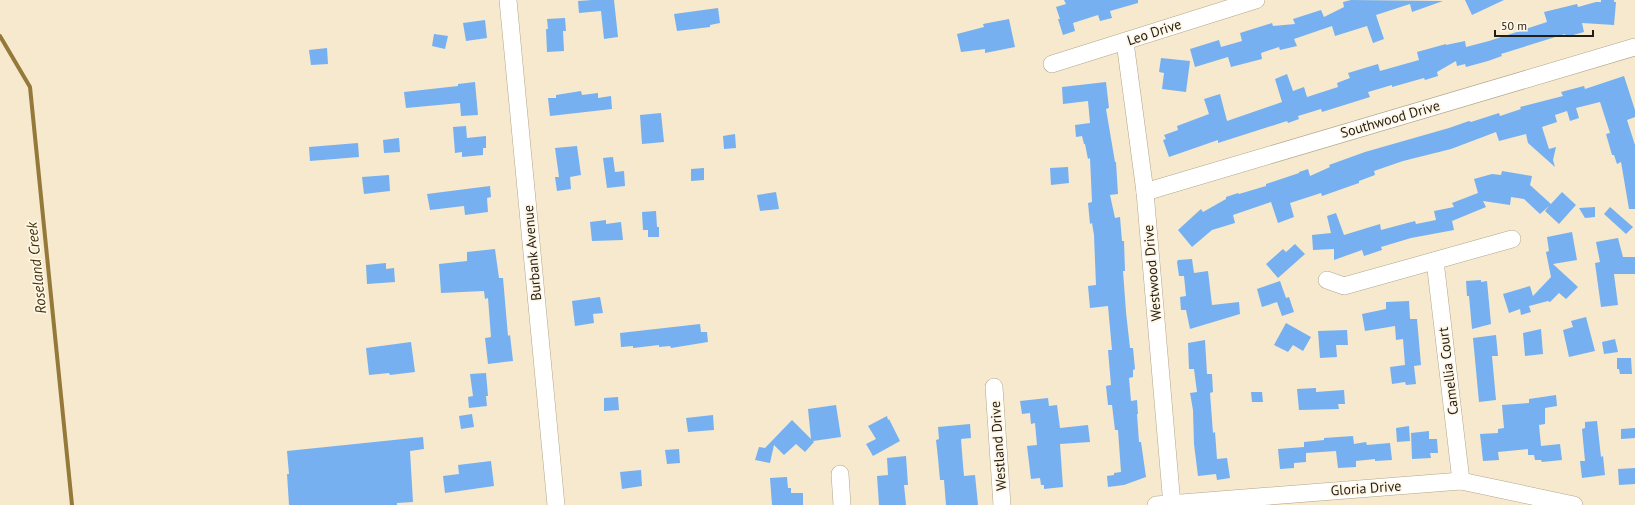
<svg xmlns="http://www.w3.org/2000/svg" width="1635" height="505" viewBox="0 0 1635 505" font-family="'PT Sans',sans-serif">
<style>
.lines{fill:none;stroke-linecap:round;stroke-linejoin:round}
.stream{stroke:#95793a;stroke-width:4}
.building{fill:#76b0f1}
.minor-casing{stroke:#b2a68b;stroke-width:18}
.minor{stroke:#fff;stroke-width:17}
.labels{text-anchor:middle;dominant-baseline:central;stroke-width:3.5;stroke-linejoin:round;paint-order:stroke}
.street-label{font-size:14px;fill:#231e14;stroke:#fff6e6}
.water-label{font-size:15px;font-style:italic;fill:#41320c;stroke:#fff6e6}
</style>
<rect width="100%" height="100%" fill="#f6e9cd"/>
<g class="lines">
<path class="stream" d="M0,36L30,87L72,505"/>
</g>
<g class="building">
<path d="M592,0H614L618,37L604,39L601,11L579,13L578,1Z"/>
<path d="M1064,0H1138V3L1110,11L1112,18L1100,21L1098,15L1073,23L1075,31L1063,35L1058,19H1060L1056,7L1066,4Z"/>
<path d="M1351,0L1443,1L1412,12L1410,4L1376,15L1384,39L1373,43L1367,26L1335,36L1332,26L1294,39L1297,46L1280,50L1279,47L1261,53L1262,59L1231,67L1228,57L1195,67L1190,49L1219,40L1221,47L1242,41L1240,33L1272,23L1273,26L1295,24L1293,19L1321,10L1324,17L1344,7L1343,2Z"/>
<path d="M1465,0H1504L1472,15Z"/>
<path d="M1601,0H1614V2H1616L1614,25L1582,23L1584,32L1566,37L1565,34L1501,54L1502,56L1488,61L1466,67L1465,64L1457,66L1456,61L1437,72L1438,76L1425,80L1424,78L1392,87V85L1368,92L1370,97L1322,112L1321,109L1298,116L1299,119L1288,123L1287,121L1218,143V140L1169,157L1163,140L1166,139L1164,135L1178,130L1177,126L1209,114L1204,99L1220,94L1227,121L1282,102L1275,79L1287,74L1293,91L1304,87L1307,97L1338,87L1337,83L1350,78L1348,73L1378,64L1380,71L1419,60L1417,52L1446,44V45L1465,41L1466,47L1489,41L1547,22L1544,12L1577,4L1578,7L1596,2H1601Z"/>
<path d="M718,8L720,23L710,25V27L677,31L674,14Z"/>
<path d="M565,18L566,31H563L564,51L547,52L546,29H548L547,19Z"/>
<path d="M1009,19L1015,47L985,53V49L961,52L957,34L984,27L983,24Z"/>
<path d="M485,20L487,38L466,41L463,23Z"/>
<path d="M434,34L448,36L445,49L432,46Z"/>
<path d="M327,48L328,64L311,65L309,50Z"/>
<path d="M1161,58L1190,61L1186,92L1162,89L1164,73L1159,72Z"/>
<path d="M1624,76L1635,110V117L1627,120L1635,145V209H1629L1621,162L1617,164L1614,155H1612L1606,134L1610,133L1600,102L1576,108L1579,118L1570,121L1567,111L1555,115L1557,122L1542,127L1549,149L1556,147L1553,160L1555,167L1528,143L1526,134L1499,141L1496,132L1451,149L1403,161L1374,171L1375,175L1359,181V183L1322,196L1321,193L1290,203L1294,217L1278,223L1271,202L1233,215L1235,223L1212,230L1192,247L1178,230L1201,209L1203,212L1226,199V197L1238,193L1239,194L1266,186V184L1299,173V172L1308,169L1310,176L1330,167L1329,165L1365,152L1449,128L1469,121L1471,122L1499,113L1500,116L1521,109L1520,107L1563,96L1561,92L1584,86L1585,89Z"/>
<path d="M475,82L478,115L461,116L460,103L406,108L404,92L458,86V84Z"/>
<path d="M1106,82L1109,108L1106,109L1115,162H1116L1118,194L1110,195L1115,218L1120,217L1122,241H1124L1125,271H1123L1126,312L1130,348H1133L1135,369L1133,370V377L1129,378L1131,401L1137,400L1138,414H1137L1139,442H1141L1146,477L1124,485L1108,487L1107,476L1114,475V473L1121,472L1118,430H1115L1112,405H1108L1106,386L1111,385L1108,350H1112L1108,306L1090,308L1088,286L1096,285L1094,235L1092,223L1090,224L1088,203L1092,202L1090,158L1088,159L1085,144H1084L1082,136L1076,137L1075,125L1090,123L1088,101L1063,104L1062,87Z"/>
<path d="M581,91L582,95L598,93V98L611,96L612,109L550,116L548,98H556V95Z"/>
<path d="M661,113L664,142L642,144L640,115Z"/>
<path d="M466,126L467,138L486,136V148H483V155L462,157V152L455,153L453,127Z"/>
<path d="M735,134L736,148L724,149L723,136Z"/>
<path d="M399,138L400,152L384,153L383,140Z"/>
<path d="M358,143L359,157L310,161L309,147Z"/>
<path d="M577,146L581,175L570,177L571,189L557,191L555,177H559L555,148Z"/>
<path d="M613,157L615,172L624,171L625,186L607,188L603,158Z"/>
<path d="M1068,167L1069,183L1051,185L1050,168Z"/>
<path d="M704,168V180L691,181V169Z"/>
<path d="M1502,171L1532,176L1530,185L1551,204L1562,192L1576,205L1559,224L1545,211L1549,206L1540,214L1524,199L1511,197L1510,205L1483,201L1486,207L1452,221L1454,230L1411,238L1381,247L1382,250L1364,256L1362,250L1334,260V249L1313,250L1312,235L1331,233L1327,216L1336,213L1344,235L1380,224L1381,230L1415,221L1416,224L1436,220L1434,211L1454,207L1452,203L1478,193L1474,179L1492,174L1501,175Z"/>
<path d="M389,175L390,191L364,194L362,177Z"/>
<path d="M490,186L491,197L487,198L488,212L465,215L464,206L430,210L427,194Z"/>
<path d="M776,192L779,209L760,211L757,195Z"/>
<path d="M1595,207V217L1585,218L1579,208Z"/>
<path d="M1610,207L1633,227L1626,234L1604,214Z"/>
<path d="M656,211L657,227H659V237H648V230H643L642,212Z"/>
<path d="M606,220V224L621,222L623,240L592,241L590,222Z"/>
<path d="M1572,232L1577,260L1553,264L1578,287L1566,299L1559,293L1550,302L1548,301L1529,306L1531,312L1521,315L1520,309L1509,313L1503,294L1530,286L1533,296L1551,277L1546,252L1549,251L1547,237Z"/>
<path d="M1618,238L1623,257H1635V274H1614L1618,305L1601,307L1595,263L1600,262L1596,242Z"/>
<path d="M1295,244L1305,254L1278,278L1266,264L1283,249L1286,252Z"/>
<path d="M495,249L499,278H503L508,336L510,335L513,361L488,364L485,338L491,337L488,298L485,299L484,291L441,293L439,264L467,261V252Z"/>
<path d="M1192,259L1194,273L1208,271L1212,305L1239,302L1240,314L1190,329L1186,310H1181L1180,297L1186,296L1184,276H1179L1177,262L1178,260Z"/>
<path d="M386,263V269L394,268L395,282L367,284L366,265Z"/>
<path d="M1481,280V282L1487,281L1491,324L1472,329L1469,296H1467L1466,281Z"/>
<path d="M1280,281L1286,298L1289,297L1294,312L1282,316L1277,302L1262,307L1257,289Z"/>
<path d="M600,297L603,313L593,314L594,323L575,326L572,301Z"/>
<path d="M1409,301L1410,319H1417L1421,365L1414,366L1416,384L1406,385L1405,382L1392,384L1390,367L1405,365L1403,339L1396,340L1395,326L1365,331L1362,314L1386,309V302Z"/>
<path d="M1586,317L1595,351L1569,357L1563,330L1573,327L1571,321Z"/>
<path d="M1286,323L1311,337L1303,351L1293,345L1288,352L1274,345Z"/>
<path d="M700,324L701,332H707L708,342L671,348L670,346L659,347V345L633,348V346L621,347L620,333Z"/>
<path d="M1541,329L1543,354L1525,356L1523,333Z"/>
<path d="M1347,330L1348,345H1336L1337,357L1320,358L1318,331Z"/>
<path d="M1496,335L1498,356H1492L1496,400L1479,402L1473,338Z"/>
<path d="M1615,339L1618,352L1604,354L1602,342Z"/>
<path d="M1205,340L1207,374H1212L1213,392L1210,393L1213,433L1215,432L1217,459L1227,458L1230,478L1217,480L1216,474L1198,476L1194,444L1193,410L1190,393L1197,392L1194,369H1189L1188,343Z"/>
<path d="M411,342L415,372L390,375L389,373L369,375L366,348Z"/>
<path d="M1617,358H1631L1632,374H1620L1619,369H1617Z"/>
<path d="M486,373L488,396H486L487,406L469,408L468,397L473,396L470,374Z"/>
<path d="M1316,388V392L1344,390L1345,404H1338L1339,409L1299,410L1297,389Z"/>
<path d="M1251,392H1262L1263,402H1252Z"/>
<path d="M1556,395L1557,406L1545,408V424L1539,425L1541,446L1560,444L1562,460L1542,462L1541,460H1535L1534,455H1528V449L1498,452L1499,460L1483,461L1480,434L1498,433V429L1504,428L1502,405L1529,403V399Z"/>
<path d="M618,397L619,410L604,411V398Z"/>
<path d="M1048,398L1049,406L1057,405L1060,428L1088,425L1090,442L1060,444L1063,487L1044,489V485H1041L1040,478L1031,479L1027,446L1037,445L1035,423L1031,424L1030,413L1022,414L1020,401Z"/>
<path d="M836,405L841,437L813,441L814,442L805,452L796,444L784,455L774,445L770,463L755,460L759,447L765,448L792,420L811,439L808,409Z"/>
<path d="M472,414L474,427L461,429L459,416Z"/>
<path d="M713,415L714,430L688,432L686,418Z"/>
<path d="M887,416L888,420L889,419L900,441L873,456L866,444L876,439L868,426Z"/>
<path d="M1597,421L1601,457L1603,456L1605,475L1582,478L1580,461H1585L1582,429L1585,428V422Z"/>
<path d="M970,424L971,438L961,439L963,465L964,476L975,475L978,505H946L944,480H940L938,458L936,440L939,439L938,427Z"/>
<path d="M1409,426L1410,441L1397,442L1396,428Z"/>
<path d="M1635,428V438L1621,439V429Z"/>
<path d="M1429,431V439H1437L1438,453H1430L1431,458L1412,459L1411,433Z"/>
<path d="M1353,436L1354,444L1366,442L1367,445L1390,443L1392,460L1375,461V459L1356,461V467L1338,468L1336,451L1306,453V462L1294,463V468L1280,469L1278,449L1304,447V442L1324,440V438Z"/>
<path d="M423,437L424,449L410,451L413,502L397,503V505H289L287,474H289L287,451Z"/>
<path d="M679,449L680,463L667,464L665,450Z"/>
<path d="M906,456L908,485H904L906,505H879L877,476L888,475L887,458Z"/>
<path d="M491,461L494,486L445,493L443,476L459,474L458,465Z"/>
<path d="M1635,468V484L1619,485L1618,469Z"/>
<path d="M641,470L642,486L622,489L620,472Z"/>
<path d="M787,477L788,488H791V493H803V505H772L770,478Z"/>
</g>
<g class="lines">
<defs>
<g id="minor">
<path d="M508,0L556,505"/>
<path d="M1125,42L1145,192L1172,505"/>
<path d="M1052,64L1256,0"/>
<path d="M1145,192L1635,47"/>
<path d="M1435,261L1461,481"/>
<path d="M1327,280L1344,286L1512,239"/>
<path d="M994,387L1002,505"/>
<path d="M840,474L842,505"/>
<path d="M1156,505L1461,481L1574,505"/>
</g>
</defs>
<use href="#minor" class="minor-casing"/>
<use href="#minor" class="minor"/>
</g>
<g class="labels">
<g class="street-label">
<text transform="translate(1154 32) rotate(-18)">Leo Drive</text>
<text transform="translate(1390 119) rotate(-16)">Southwood Drive</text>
<text transform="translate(532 253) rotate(-95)">Burbank Avenue</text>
<text transform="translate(1152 273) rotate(-95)">Westwood Drive</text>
<text transform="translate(1448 371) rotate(-97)">Camellia Court</text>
<text transform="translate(998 446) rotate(-94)">Westland Drive</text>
<text transform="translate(1366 488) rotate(-4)">Gloria Drive</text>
</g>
<g class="water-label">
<text transform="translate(36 268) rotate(-96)">Roseland Creek</text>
</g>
</g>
<path d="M1495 30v6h98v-6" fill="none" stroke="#231e14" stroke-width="2"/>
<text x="1501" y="30" font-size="12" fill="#231e14" stroke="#fff6e6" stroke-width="3" paint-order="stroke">50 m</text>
</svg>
